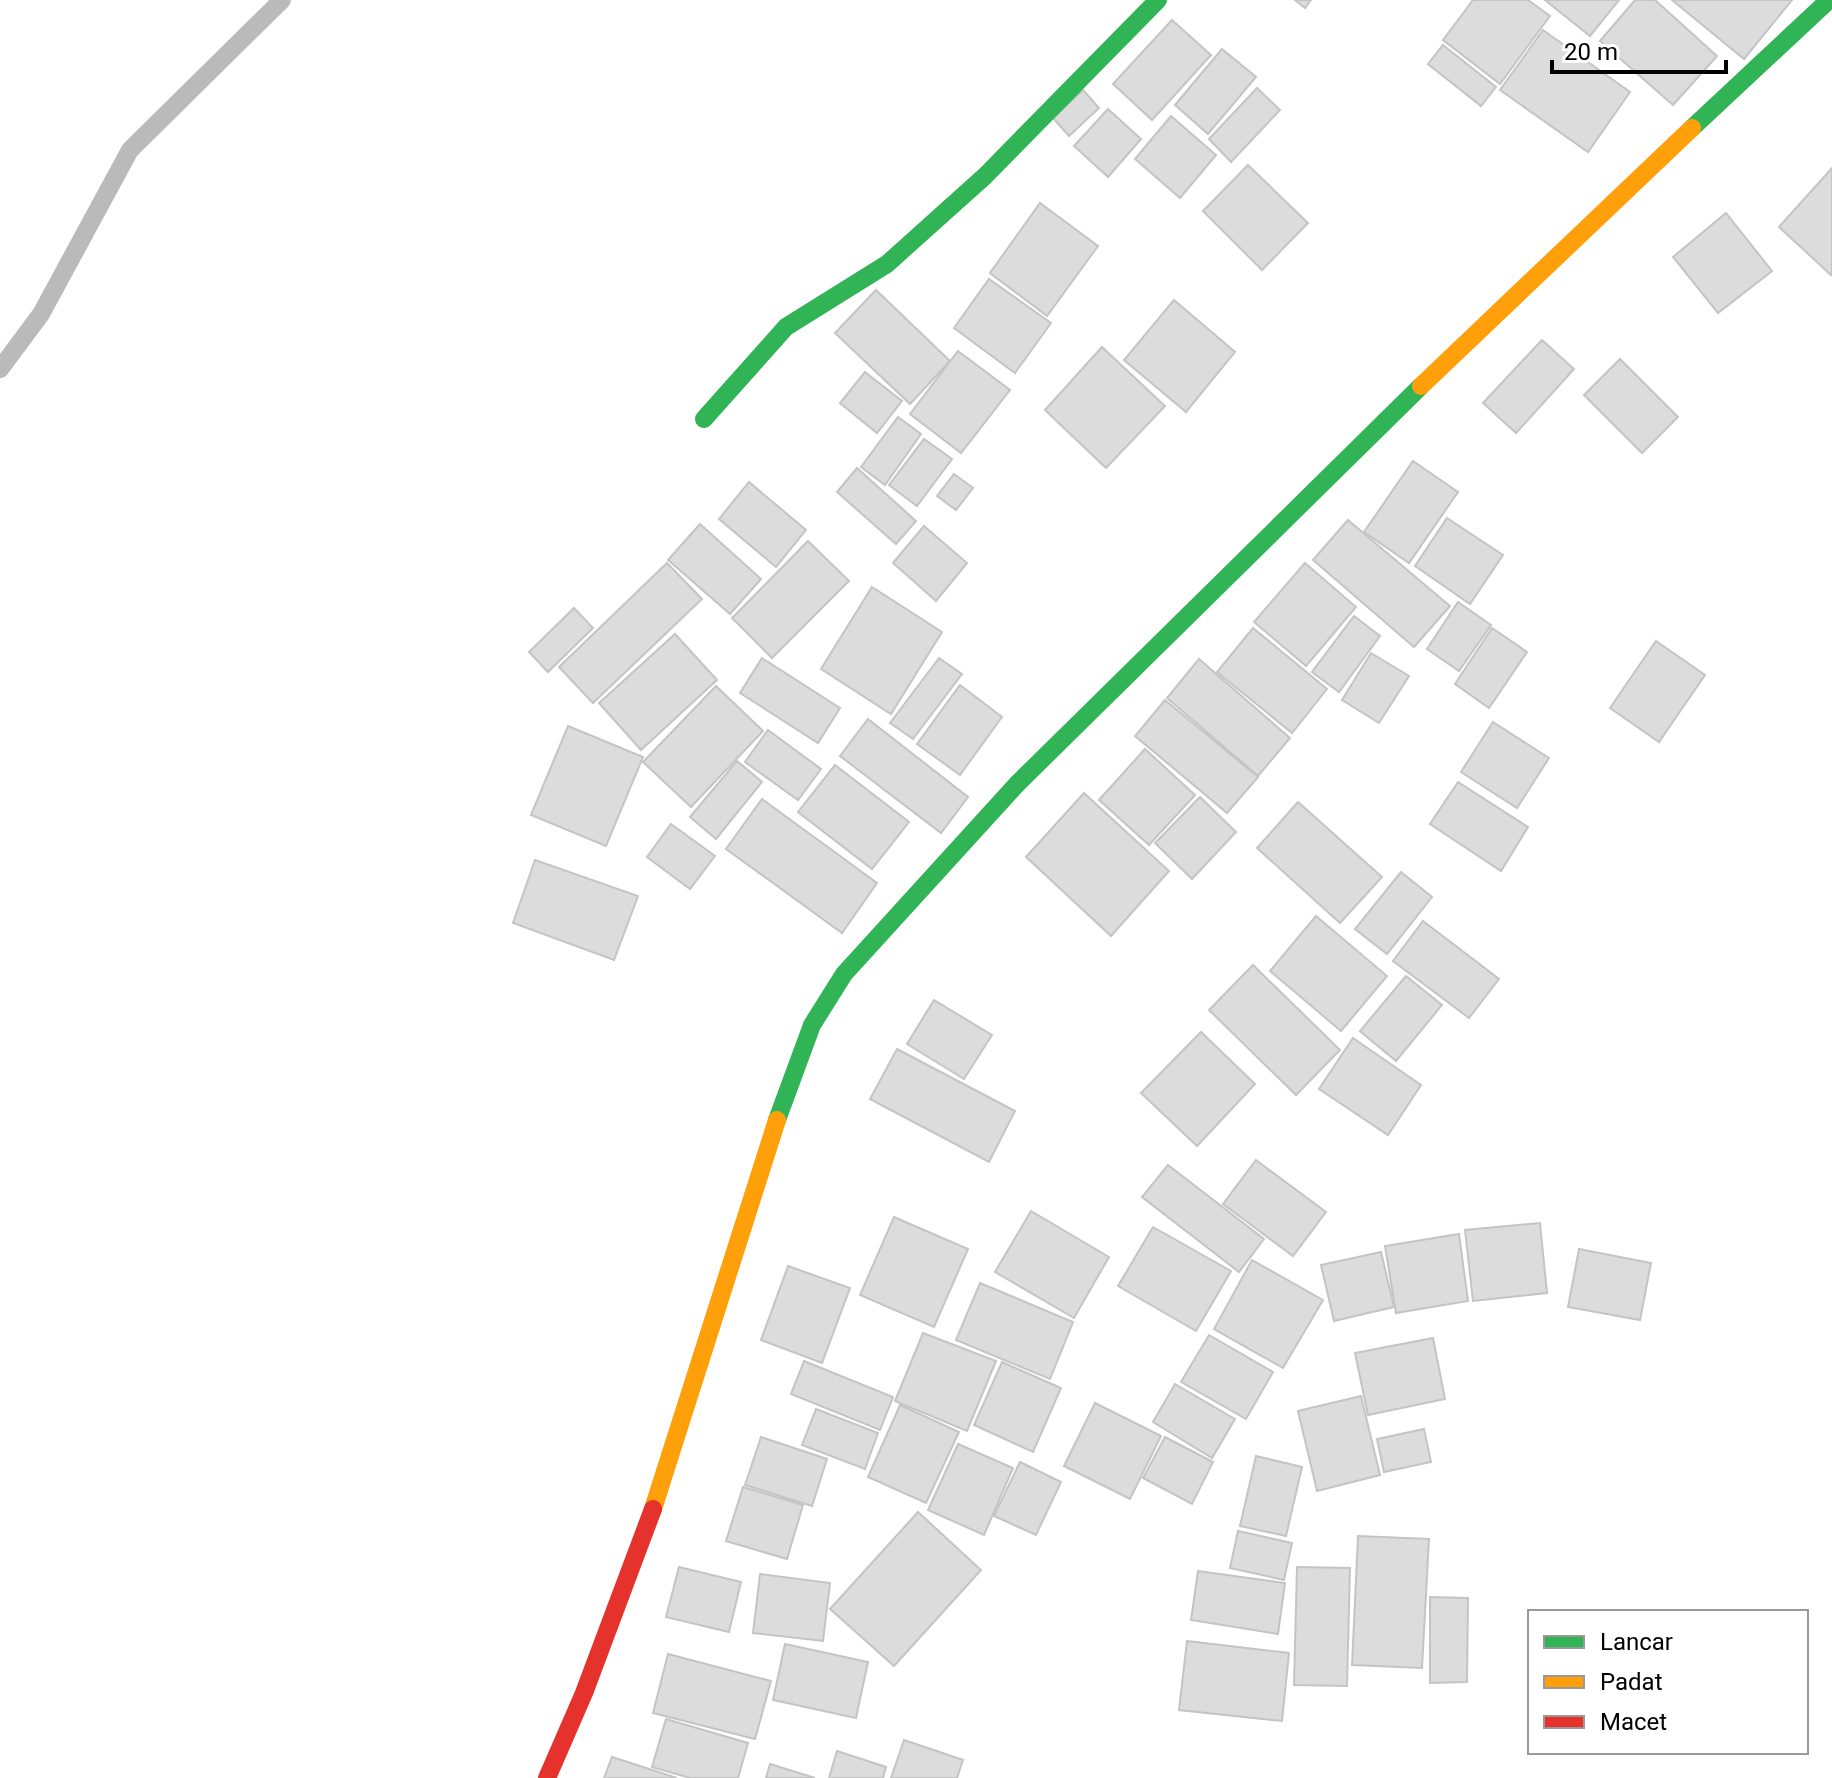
<svg xmlns="http://www.w3.org/2000/svg" width="1832" height="1778" viewBox="0 0 1832 1778" font-family="Roboto,sans-serif">
<style>
.lines{fill:none;stroke-linecap:round;stroke-linejoin:round}
.stream{stroke:#bababa;stroke-width:18}
.building{fill:#dcdcdc;stroke:#c4c4c4;stroke-width:2}
.fast{stroke:#30b455;stroke-width:18}
.slow{stroke:#ff9f0a;stroke-width:18}
.jam{stroke:#e5322d;stroke-width:18}
</style>
<rect width="100%" height="100%" fill="#fff"/>
<g class="lines">
<path class="stream" d="M0,369L41,314L130,150L282,0"/>
</g>
<g class="building">
<path d="M1295,0H1311L1305,8Z"/>
<path d="M1473,0H1528L1550,16L1500,84L1443,40Z"/>
<path d="M1545,0H1619L1590,36Z"/>
<path d="M1635,0H1655L1717,56L1673,105L1600,41Z"/>
<path d="M1672,0H1792L1744,59Z"/>
<path d="M1172,20L1211,55L1152,120L1113,84Z"/>
<path d="M1543,30L1630,92L1588,152L1500,90Z"/>
<path d="M1443,45L1496,87L1481,106L1428,64Z"/>
<path d="M1222,49L1256,77L1208,134L1175,105Z"/>
<path d="M1257,88L1280,110L1231,162L1209,139Z"/>
<path d="M1083,90L1099,108L1069,136L1053,118Z"/>
<path d="M1108,109L1141,139L1108,177L1074,146Z"/>
<path d="M1171,116L1216,155L1180,198L1135,159Z"/>
<path d="M1248,165L1308,223L1262,270L1203,211Z"/>
<path d="M1832,168V273L1831,275L1779,227Z"/>
<path d="M1040,203L1098,246L1047,316L990,273Z"/>
<path d="M1726,213L1772,271L1718,313L1673,257Z"/>
<path d="M989,279L1051,323L1015,373L954,328Z"/>
<path d="M876,290L950,361L910,404L835,333Z"/>
<path d="M1174,300L1235,352L1186,412L1124,360Z"/>
<path d="M1542,340L1574,369L1516,433L1483,403Z"/>
<path d="M1102,347L1165,406L1106,468L1045,410Z"/>
<path d="M958,351L1010,390L961,453L910,414Z"/>
<path d="M1620,359L1678,417L1642,453L1584,395Z"/>
<path d="M865,372L902,401L877,433L840,403Z"/>
<path d="M898,417L921,434L885,485L861,467Z"/>
<path d="M924,439L952,459L917,506L889,485Z"/>
<path d="M1413,461L1458,492L1409,563L1364,532Z"/>
<path d="M857,468L916,521L896,544L837,492Z"/>
<path d="M954,474L973,488L956,510L937,496Z"/>
<path d="M749,482L806,530L776,567L719,519Z"/>
<path d="M1447,518L1503,555L1470,604L1415,566Z"/>
<path d="M1348,520L1450,606L1414,647L1313,560Z"/>
<path d="M700,524L761,579L730,614L668,560Z"/>
<path d="M924,526L967,563L936,601L893,563Z"/>
<path d="M808,541L849,581L772,658L732,618Z"/>
<path d="M667,563L702,599L593,703L559,667Z"/>
<path d="M1305,563L1356,607L1306,666L1254,622Z"/>
<path d="M872,587L942,632L891,714L821,669Z"/>
<path d="M1458,602L1491,625L1459,671L1427,649Z"/>
<path d="M574,608L593,628L548,672L529,652Z"/>
<path d="M1354,616L1380,636L1339,692L1312,672Z"/>
<path d="M1253,628L1327,689L1292,733L1217,672Z"/>
<path d="M1492,628L1527,652L1489,708L1455,684Z"/>
<path d="M675,634L717,680L641,750L599,703Z"/>
<path d="M1656,641L1705,675L1659,742L1610,708Z"/>
<path d="M1371,653L1409,676L1379,723L1342,700Z"/>
<path d="M762,658L840,708L818,743L740,693Z"/>
<path d="M939,658L962,674L913,739L890,723Z"/>
<path d="M1199,659L1290,738L1258,776L1167,698Z"/>
<path d="M960,685L1002,717L960,775L917,744Z"/>
<path d="M716,686L763,731L691,807L643,762Z"/>
<path d="M1165,700L1258,777L1227,813L1135,736Z"/>
<path d="M868,719L968,797L941,833L840,756Z"/>
<path d="M1493,722L1549,758L1517,808L1461,772Z"/>
<path d="M568,726L643,757L606,846L531,815Z"/>
<path d="M768,730L821,769L798,800L745,762Z"/>
<path d="M1145,749L1195,795L1149,845L1099,800Z"/>
<path d="M737,761L762,782L716,839L690,817Z"/>
<path d="M835,765L909,822L872,869L798,812Z"/>
<path d="M1458,782L1528,827L1501,871L1430,824Z"/>
<path d="M1084,793L1169,871L1111,936L1026,857Z"/>
<path d="M1200,797L1236,832L1192,879L1155,843Z"/>
<path d="M762,799L877,883L842,933L726,849Z"/>
<path d="M1298,802L1382,877L1340,923L1257,848Z"/>
<path d="M671,824L715,856L690,889L647,857Z"/>
<path d="M535,860L638,896L614,960L513,923Z"/>
<path d="M1401,872L1432,897L1387,954L1355,929Z"/>
<path d="M1316,916L1387,976L1341,1031L1270,971Z"/>
<path d="M1423,921L1499,979L1469,1018L1393,961Z"/>
<path d="M1253,965L1340,1050L1296,1095L1209,1010Z"/>
<path d="M1406,976L1442,1005L1396,1061L1360,1031Z"/>
<path d="M934,1000L992,1035L964,1079L907,1044Z"/>
<path d="M1201,1032L1255,1084L1197,1146L1141,1093Z"/>
<path d="M1353,1038L1421,1085L1388,1135L1319,1089Z"/>
<path d="M897,1049L1015,1111L989,1162L870,1099Z"/>
<path d="M1256,1160L1326,1212L1293,1256L1223,1204Z"/>
<path d="M1168,1165L1264,1239L1239,1272L1142,1197Z"/>
<path d="M1031,1211L1109,1257L1074,1318L995,1272Z"/>
<path d="M894,1217L968,1249L934,1327L860,1295Z"/>
<path d="M1540,1223L1547,1293L1473,1301L1465,1230Z"/>
<path d="M1153,1227L1231,1271L1196,1331L1118,1286Z"/>
<path d="M1459,1234L1468,1301L1396,1313L1385,1246Z"/>
<path d="M1579,1249L1651,1263L1640,1320L1568,1307Z"/>
<path d="M1381,1252L1394,1307L1334,1321L1321,1265Z"/>
<path d="M1252,1260L1323,1300L1283,1368L1214,1329Z"/>
<path d="M788,1266L850,1288L822,1363L761,1340Z"/>
<path d="M980,1283L1073,1322L1050,1379L956,1340Z"/>
<path d="M923,1333L996,1361L967,1431L895,1401Z"/>
<path d="M1209,1335L1273,1372L1246,1419L1181,1382Z"/>
<path d="M1433,1338L1445,1399L1368,1415L1355,1353Z"/>
<path d="M804,1361L893,1397L880,1430L791,1394Z"/>
<path d="M1002,1362L1061,1388L1033,1452L974,1425Z"/>
<path d="M1175,1384L1235,1419L1212,1458L1153,1422Z"/>
<path d="M1361,1396L1380,1475L1317,1491L1298,1411Z"/>
<path d="M1095,1403L1161,1436L1130,1499L1064,1466Z"/>
<path d="M900,1405L959,1432L926,1503L868,1477Z"/>
<path d="M816,1409L878,1433L865,1469L802,1445Z"/>
<path d="M1424,1429L1431,1462L1384,1472L1377,1439Z"/>
<path d="M761,1437L827,1459L812,1506L745,1485Z"/>
<path d="M1165,1437L1213,1462L1192,1504L1143,1478Z"/>
<path d="M958,1444L1013,1468L984,1535L928,1510Z"/>
<path d="M1256,1456L1302,1467L1286,1536L1240,1526Z"/>
<path d="M1020,1462L1061,1482L1036,1535L994,1516Z"/>
<path d="M743,1487L803,1505L787,1559L726,1541Z"/>
<path d="M918,1512L981,1570L894,1666L830,1609Z"/>
<path d="M1238,1531L1292,1543L1284,1580L1230,1568Z"/>
<path d="M1358,1536L1429,1539L1422,1668L1352,1665Z"/>
<path d="M679,1567L741,1582L729,1632L666,1617Z"/>
<path d="M1297,1567L1350,1568L1347,1686L1294,1685Z"/>
<path d="M1198,1571L1285,1583L1278,1634L1191,1620Z"/>
<path d="M760,1574L830,1583L823,1641L753,1633Z"/>
<path d="M1430,1597L1468,1598L1467,1682L1430,1683Z"/>
<path d="M1187,1641L1289,1653L1282,1721L1179,1710Z"/>
<path d="M785,1644L868,1662L856,1718L773,1700Z"/>
<path d="M668,1654L771,1681L755,1739L653,1713Z"/>
<path d="M666,1719L748,1743L738,1778H690L652,1767Z"/>
<path d="M904,1740L963,1760L957,1778H891Z"/>
<path d="M837,1751L886,1767L883,1778H829Z"/>
<path d="M612,1757L677,1778H604Z"/>
<path d="M770,1764L815,1778H766Z"/>
</g>
<g class="lines">
<g class="fast">
<path d="M1692,128L1829,0"/>
<path d="M704,419L786,327L887,264L985,176L1158,0"/>
<path d="M777,1120L812,1025L844,974L1017,784L1421,386"/>
</g>
<g class="slow">
<path d="M1421,386L1692,128"/>
<path d="M653,1509L777,1120"/>
</g>
<path class="jam" d="M547,1778L584,1693L653,1509"/>
</g>
<rect x="1528" y="1610" width="280" height="144" fill="#ffffff" stroke="#999999" stroke-width="2"/>
<rect x="1544" y="1636" width="40" height="12" fill="#30b455" stroke="#999999" stroke-width="2"/>
<text x="1600" y="1650" font-size="24" fill="#000000">Lancar</text>
<rect x="1544" y="1676" width="40" height="12" fill="#ff9f0a" stroke="#999999" stroke-width="2"/>
<text x="1600" y="1690" font-size="24" fill="#000000">Padat</text>
<rect x="1544" y="1716" width="40" height="12" fill="#e5322d" stroke="#999999" stroke-width="2"/>
<text x="1600" y="1730" font-size="24" fill="#000000">Macet</text>
<path d="M1552 60v12h174v-12" fill="none" stroke="#000000" stroke-width="4"/>
<text x="1564" y="60" font-size="24" fill="#000000" stroke="#ffffff" stroke-width="6" paint-order="stroke">20 m</text>
</svg>
